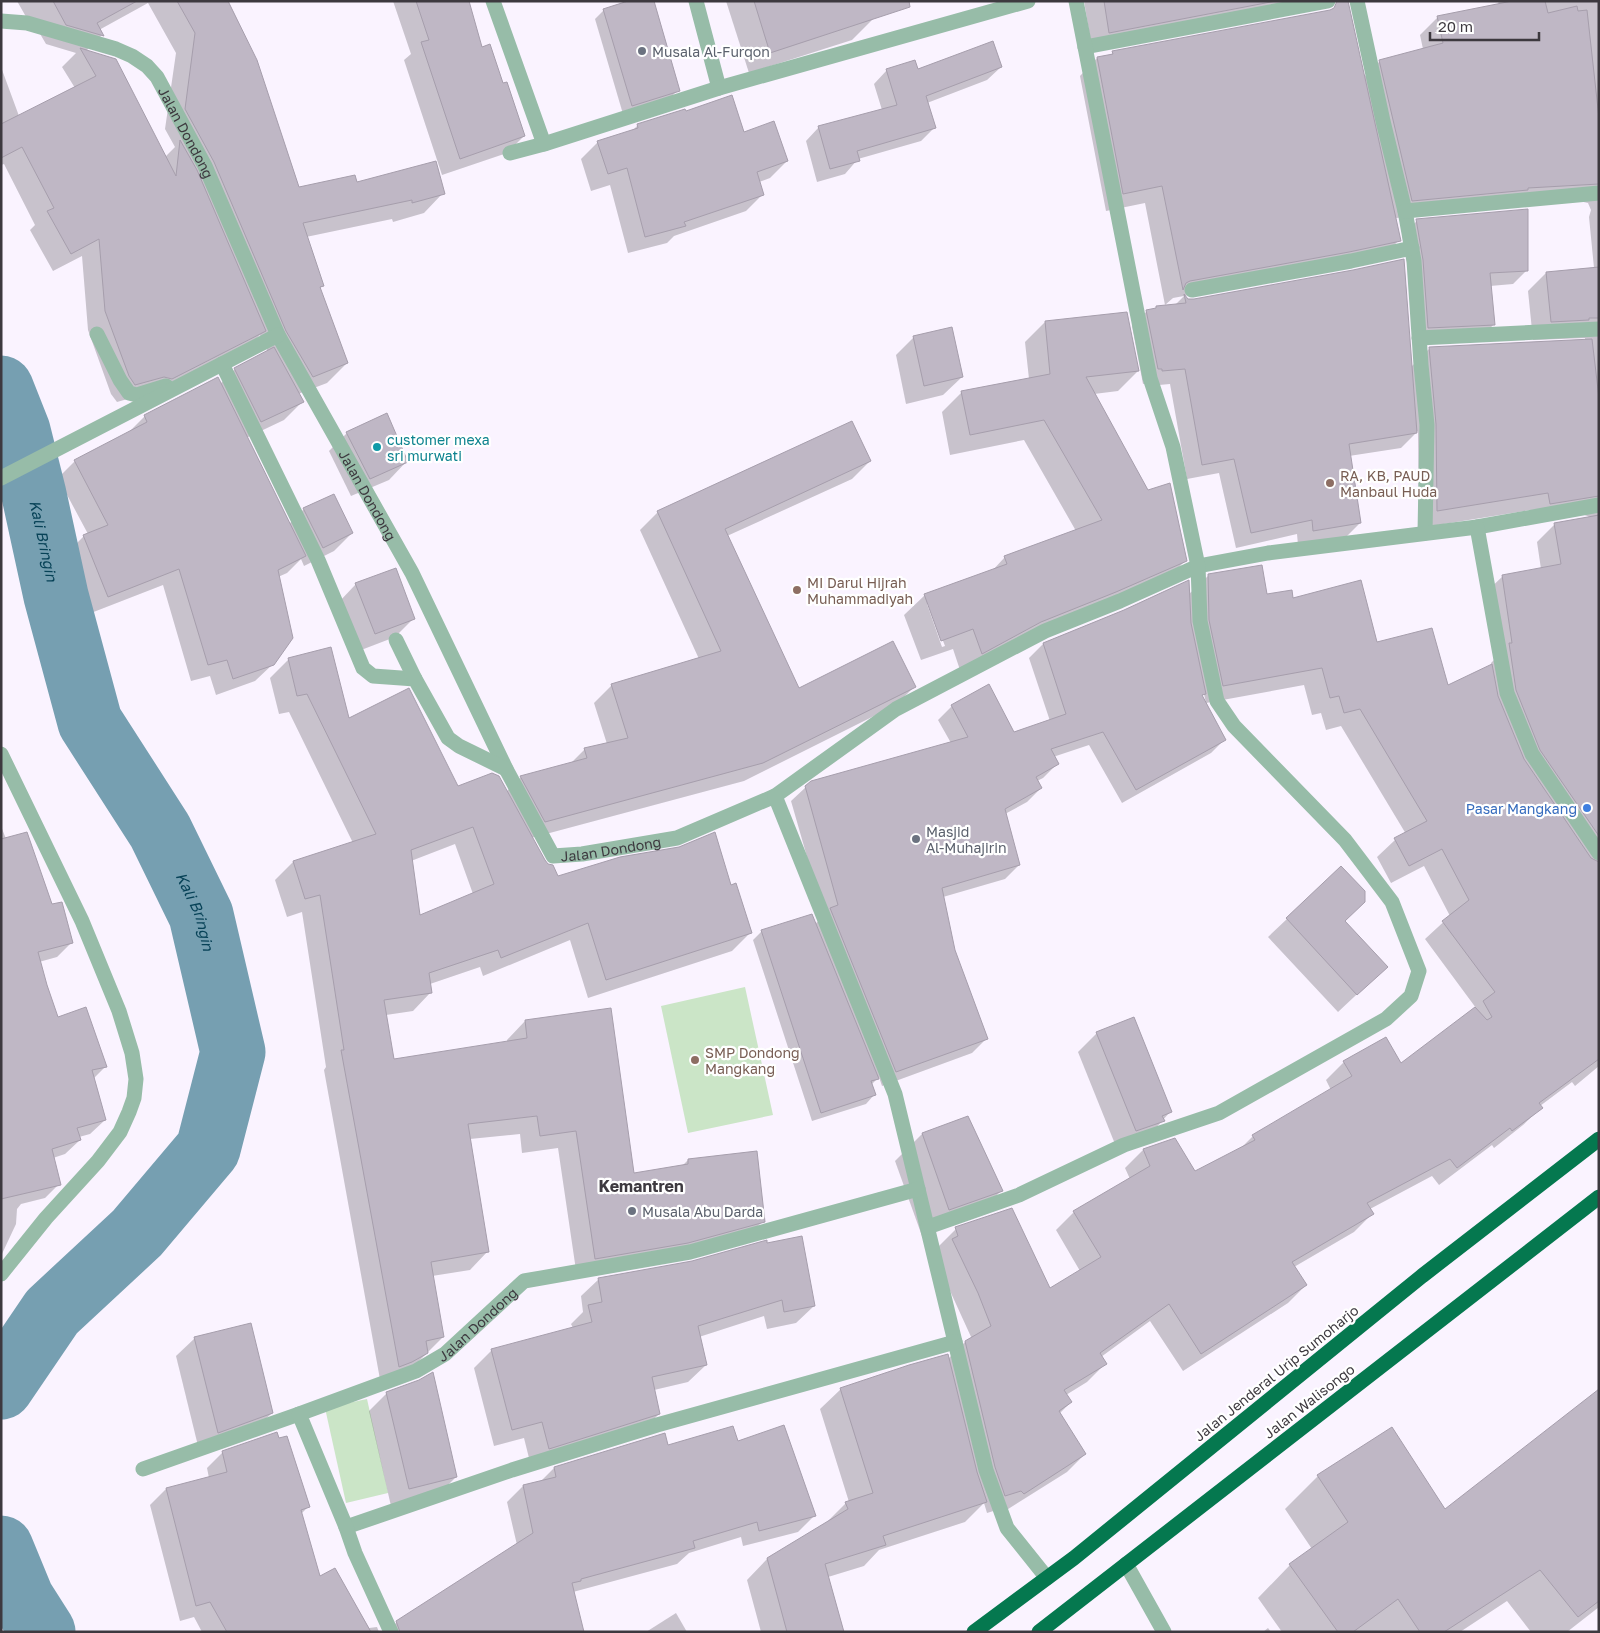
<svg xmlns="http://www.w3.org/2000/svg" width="1600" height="1633" viewBox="0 0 1600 1633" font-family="'Golos Text',sans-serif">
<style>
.green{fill:#cbe5c7}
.shadow{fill:#0003;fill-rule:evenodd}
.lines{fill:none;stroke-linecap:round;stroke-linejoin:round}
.river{stroke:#769fb1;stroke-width:65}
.building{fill:#bfb7c5;stroke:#a69eac;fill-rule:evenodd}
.street{stroke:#97bca8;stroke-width:15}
.highway{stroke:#05784f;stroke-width:15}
.worship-dot{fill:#6b7280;stroke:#fff;stroke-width:2}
.culture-dot{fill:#0f9aa8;stroke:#fff;stroke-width:2}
.education-dot{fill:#8d6e63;stroke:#fff;stroke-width:2}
.shop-dot{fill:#3f7fe0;stroke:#fff;stroke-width:2}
.labels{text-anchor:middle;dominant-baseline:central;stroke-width:4.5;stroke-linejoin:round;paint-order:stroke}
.worship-label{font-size:14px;fill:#5b616d;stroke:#fff;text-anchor:start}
.street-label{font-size:14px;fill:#3d393f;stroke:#fff}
.culture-label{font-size:14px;fill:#0d838f;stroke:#fff;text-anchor:start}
.education-label{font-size:14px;fill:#785e54;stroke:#fff;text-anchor:start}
.shop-label{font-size:14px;fill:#366cbe;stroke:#fff;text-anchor:end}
.water-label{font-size:15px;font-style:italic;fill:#074257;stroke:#fff}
.quarter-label{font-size:16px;font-weight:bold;fill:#3d393f;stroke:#fff}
</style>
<rect width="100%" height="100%" fill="#faf3ff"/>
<g class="green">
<path d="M745,987L773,1115L688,1133L661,1006Z"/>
<path d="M367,1399L388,1493L346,1503L325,1408Z"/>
</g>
<g class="shadow">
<path d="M17,1H226L298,189L356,184L443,193L424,213L393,222L392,219L306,237L322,286L319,289L347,363L327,383L298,394L302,402L284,420L246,438L289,524L304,509L352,533L334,551L304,566L301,559L287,573L278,577L273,664L255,681L216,695L210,676L191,681L163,585L91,613L67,553L84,536L88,534L58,478L75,461L128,433L145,416L220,384L235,369L268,352L260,335L247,348L145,394L117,402L111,394L88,330L82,256L53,271L30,230L35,225L4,164L1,165V67L19,116L75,88L62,67L76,53L46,44L32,20L29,22ZM148,3L176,53L165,129L175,147L165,157L86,51L102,35L99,30Z"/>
<path d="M393,1H467L481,48L502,85L524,136L507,153L442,175L404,60L411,54Z"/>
<path d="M726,1H868L874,18L852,40L749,73Z"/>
<path d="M1084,1H1302L1092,49Z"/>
<path d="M1498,1H1599V1066L1575,1086L1572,1082L1540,1106L1541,1108L1523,1125L1494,1148L1492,1145L1439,1185L1432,1176L1370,1209L1372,1214L1354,1232L1294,1267L1306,1285L1288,1303L1183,1371L1150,1321L1101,1357L1105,1364L1087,1382L1066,1395L1071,1402L1059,1414L1085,1454L1067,1472L1005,1511L1003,1508L987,1513L984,1503L965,1522L879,1550L864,1566L828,1577L843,1632H761L747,1580L767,1559L825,1524L846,1503L849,1502L820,1409L841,1389L948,1359L965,1342L972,1339L935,1258L938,1247L956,1229L1049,1290L1080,1271L1056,1230L1074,1212L1130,1179L1125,1168L1143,1150L1195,1173L1240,1149L1253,1136L1331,1090L1326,1080L1344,1062L1401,1065L1476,1008L1425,939L1450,916L1424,866L1391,883L1377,857L1395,840L1406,834L1341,726L1326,730L1321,713L1312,715L1304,685L1206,703L1204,694L1201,697L1225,739L1211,753L1122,803L1089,745L1053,757L1057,764L1043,778L1037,781L1041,788L1027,802L1005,814L1019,865L1005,879L943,897L954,950L986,1039L972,1053L882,1086L879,1077L871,1085L874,1095L866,1104L812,1121L753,940L762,931L815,924L824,916L791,801L806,787L951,743L938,720L952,706L1014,733L1050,721L1029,658L1043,644L1188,595L1208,576L1266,596L1292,600L1376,644L1447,687L1492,666L1491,663L1495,659L1484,594L1503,576L1541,569L1537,542L1555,524L1590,517L1579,513L1530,510L1419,528L1418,431L1401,448L1349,456L1360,523L1345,538L1298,545L1297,534L1236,548L1219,473L1187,479L1170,384L1148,386V383L1143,384L1132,326L1147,311L1154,310L1156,308L1174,306L1184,296L1173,298L1165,305L1145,203L1106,211L1080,76L1097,58L1109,56L1113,53L1363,78L1380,61L1423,49L1420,35L1438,17L1499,5ZM1579,201L1588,203L1591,210L1589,217L1594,268L1546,273L1528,291L1533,340L1585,338V340L1430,348L1411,367L1188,300L1184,296L1331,269L1382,258L1399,240L1396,218Z"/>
<path d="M604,10L678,90L669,99L623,114L595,19Z"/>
<path d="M1001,67L987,80L927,103L934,128L921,141L858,159L845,174L817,182L806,141L819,127L882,110L874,84L887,70L917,71Z"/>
<path d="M638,125L787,161L770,178L759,182L763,194L746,211L674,236L667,243L628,253L610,185L591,191L581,159L598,142L632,131Z"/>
<path d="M1417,221L1527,270L1513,284L1490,286L1494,324L1480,339L1414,342L1409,275L1402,235Z"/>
<path d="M1045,322L1138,371L1118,391L1094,394L1186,560L1166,580L961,673L953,649L921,660L904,615L925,595L991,572L1005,557L1076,531L1024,440L950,455L942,412L962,392L1029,379L1025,342ZM927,604H929L945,646L942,647Z"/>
<path d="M914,337L962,377L943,395L906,404L896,355Z"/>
<path d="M347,433L407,461L389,480L351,496L329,451Z"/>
<path d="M870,461L852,479L727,536L798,690L914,687L896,705L744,781L531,838L544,861L557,877L730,887L750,933L732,951L588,998L570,940L483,976L480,967L430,984L431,992L413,1011L386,1015L393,1060L507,1042V1040L525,1021L610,1010L633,1174L682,1166L688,1160L763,1221L745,1239L577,1277L558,1148L522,1153L520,1134L470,1139L488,1251L470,1270L432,1276L443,1337L409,1371L381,1385L324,1070L326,1067L302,912L287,917L275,880L293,862L353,843L289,712L279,714L270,678L288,660L330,649L348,720L458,788L506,792L521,777L571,763L585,749L607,744L594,703L612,685L699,659L640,530L658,512ZM455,844L473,894L420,917L411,861Z"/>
<path d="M356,584L413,619L395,637L356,652L338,603Z"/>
<path d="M1,826L6,839L51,906L71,943L57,957L39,962L57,1019L105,1067L93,1079L105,1120L90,1134L79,1137L80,1140L65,1154L53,1158L59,1184L45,1198L21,1204L17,1209L16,1224L1,1256Z"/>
<path d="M1341,868L1343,921L1386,967L1338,1012L1268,937Z"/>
<path d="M1097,1033L1170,1112L1146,1139L1117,1149L1078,1052Z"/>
<path d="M968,1118L1002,1190L975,1217L922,1236L895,1161L922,1134Z"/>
<path d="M692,1262L814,1306L796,1323L767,1329L764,1316L699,1337L706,1365L688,1382L654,1390L659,1414L641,1432L531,1466L524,1438L494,1446L474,1368L492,1350L573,1328L571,1324L583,1312L581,1296L599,1279Z"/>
<path d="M195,1338L272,1413L253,1431L199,1450L176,1356Z"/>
<path d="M1599,1390V1607L1567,1632H1531L1507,1601L1460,1632H1282L1258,1598L1290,1565L1312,1549L1285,1509L1318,1476L1445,1511Z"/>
<path d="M387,1393L456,1477L438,1495L391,1506L369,1411Z"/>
<path d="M737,1443L814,1516L798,1532L743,1546L741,1537L689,1553L677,1564L573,1592L583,1632H387L397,1622L517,1545L507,1502L523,1486L540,1482L554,1468L667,1446Z"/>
<path d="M223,1452L309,1506L301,1514L319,1578L334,1569L369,1628L377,1627L379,1632H202L194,1617L180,1621L150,1505L166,1489L209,1478L207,1468Z"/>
<path d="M676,1613L687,1632H646Z"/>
<path d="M1268,1628L1271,1632H1263Z"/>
</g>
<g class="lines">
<g class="river">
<path id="s1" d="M1,388L18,431L34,495L56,596L90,722L160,831L201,915L233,1052L208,1149L137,1233L52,1312L1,1387"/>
<path d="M1,1548L22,1599L43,1632"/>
</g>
</g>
<g class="building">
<path d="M53,1H137L97,23L104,36L66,25Z"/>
<path d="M177,1H228L257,60L299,187L355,175L357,182L436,161L445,194L412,203V200L303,223L324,286L320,287L348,363L313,377L286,331L214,162L185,109L195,33Z"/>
<path d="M416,1H469L482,47L490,44L503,83L507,82L525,136L460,159L421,42L429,40Z"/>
<path d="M628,1H654L680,91L632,106L603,9Z"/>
<path d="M754,1H909L910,7L770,53Z"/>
<path d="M1104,1H1276L1109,33Z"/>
<path d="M1337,1H1348L1401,241L1349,252L1190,281L1186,283L1183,290L1162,186L1123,194L1097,57L1113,54L1112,51L1330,10L1334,8Z"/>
<path d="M1512,1H1545L1548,13L1577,6L1578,11L1587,10L1599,118V184L1528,188V190L1412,201L1379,60L1443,43L1437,16Z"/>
<path d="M993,41L1002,67L926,96L936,128L857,151L860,161L830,169L818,126L897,105L886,69L915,60L918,69Z"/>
<path d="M80,48L116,59L176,176L180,140L197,170L266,331L172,379L164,377L135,385L129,376L105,311L99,239L71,254L47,211L54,208L22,147L1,158V124L96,76Z"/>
<path d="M732,95L744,132L774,121L788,161L757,172L764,195L684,222L686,226L645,237L627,168L608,174L597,141L638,128L637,124L685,109L686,111Z"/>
<path d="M1528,209V271L1490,273L1495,325L1428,328L1423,260L1416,219Z"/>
<path d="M1404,259L1417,433L1349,444L1361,523L1313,531L1312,520L1251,533L1234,459L1202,465L1185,369L1162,371V369H1158L1146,310L1156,308V306L1186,303L1184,294L1188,299H1194L1353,270Z"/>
<path d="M1599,267V318H1589V320L1551,322L1546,272Z"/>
<path d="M1127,312L1139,371L1086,377L1148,490L1170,483L1187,561L1116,592L1041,622L982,654L973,629L941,641L924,594L1007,564L1004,556L1102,520L1044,420L970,435L961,391L1050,374L1045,321Z"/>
<path d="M952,327L963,377L924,386L913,336Z"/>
<path d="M1592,339L1599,398V496L1550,504L1548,493L1437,511L1436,424L1429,347Z"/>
<path d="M274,347L304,402L261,422L234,368Z"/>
<path d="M218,377L306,556L278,570L293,638L274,665L233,679L227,660L208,665L179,569L108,597L83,535L108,525L74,460L147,422L144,415Z"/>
<path d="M387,413L408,462L370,479L346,432Z"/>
<path d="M852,421L871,461L725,529L799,688L893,641L916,687L763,763L545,822L520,776L587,758L584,748L628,738L611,684L721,651L657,511Z"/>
<path d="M334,494L353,533L323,548L303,508Z"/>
<path d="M1599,515V836L1540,750L1516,690L1509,643H1512L1502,575L1561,564L1554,523Z"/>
<path d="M1262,565L1267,594L1292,590L1293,598L1361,580L1377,642L1432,628L1448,685L1492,664L1498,696L1524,759L1591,858L1599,862V1059L1539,1103L1543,1108L1512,1131L1510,1128L1457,1168L1450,1159L1367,1203L1374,1214L1292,1262L1307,1285L1201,1354L1169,1304L1100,1353L1107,1364L1064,1390L1072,1402L1059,1411L1086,1454L1024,1494L1021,1491L1005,1496L995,1467L965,1341L991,1326L978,1293L952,1239L958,1236L955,1227L1012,1208L1050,1288L1101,1257L1073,1211L1150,1166L1143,1149L1175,1138L1195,1171L1255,1140L1252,1135L1352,1076L1343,1061L1386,1037L1401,1063L1475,1007L1487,1020L1492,1017L1483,1001L1495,992L1442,921L1469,900L1442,849L1409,866L1394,838L1427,821L1360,709L1344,713L1339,696L1330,698L1322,668L1223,686L1209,620L1208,574Z"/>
<path d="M396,568L415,619L375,634L355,583Z"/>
<path d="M1189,580L1191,623L1206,694L1202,695L1226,740L1136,790L1103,732L1051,749L1059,764L1036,777L1042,788L1005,809L1020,865L942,888L955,950L988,1039L896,1072L830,908L838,905L805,786L811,781L968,737L951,705L989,684L1014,732L1066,714L1043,643L1124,610Z"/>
<path d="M331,647L349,718L409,688L458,786L492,773L499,776L545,860L548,864L553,865L558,876L620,857L679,847L715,832L731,885L736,883L752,933L606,980L588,923L501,958L498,950L429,973L432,993L384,1000L394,1059L527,1038L525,1020L611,1008L634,1173L688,1164V1159L757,1151L765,1222L688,1243L595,1259L576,1131L540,1136L537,1116L468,1124L489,1252L431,1262L444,1337L426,1341L428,1353L412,1362L399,1367L341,1050H344L320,895L305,899L293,861L376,834L307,694L297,696L288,658ZM473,827L494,884L420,915L411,850Z"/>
<path d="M27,832L52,904L62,902L73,943L38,952L47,985L58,1017L86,1007L107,1067L92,1070L106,1120L77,1128L81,1140L52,1149L61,1185L1,1199V839Z"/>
<path d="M1341,866L1365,891V902L1345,921L1388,967L1357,995L1286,918Z"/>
<path d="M812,914L879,1079L871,1081L876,1095L821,1113L761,930Z"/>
<path d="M1134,1017L1172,1112L1162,1116L1165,1121L1136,1131L1096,1032Z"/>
<path d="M968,1116L1003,1191L949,1210L922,1133Z"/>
<path d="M802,1236L815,1306L784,1312L782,1300L698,1326L707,1365L652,1377L660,1414L549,1449L542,1422L512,1430L491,1349L592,1322L588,1305L602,1302L598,1278L692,1261L767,1240V1243Z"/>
<path d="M251,1323L273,1413L218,1433L194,1337Z"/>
<path d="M948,1354L977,1472L987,1502L883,1536L886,1545L825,1564L844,1632H787L767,1558L848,1509L845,1502L873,1493L840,1388L909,1365Z"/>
<path d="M433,1372L457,1477L409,1489L386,1392L419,1380Z"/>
<path d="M1599,1389V1601L1578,1617L1540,1570L1444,1632H1420L1398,1599L1353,1632H1338L1289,1564L1348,1522L1317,1475L1392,1427L1445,1509Z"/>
<path d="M784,1425L816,1516L759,1531L757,1522L693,1541L695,1548L581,1579V1581L572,1583L584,1632H400L396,1621L533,1533L523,1485L556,1477L554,1467L665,1433L668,1445L733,1426L738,1441Z"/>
<path d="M277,1432L279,1438L287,1436L310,1507L301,1510L320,1576L335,1568L371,1632H227L210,1602L196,1606L166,1488L227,1472L222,1451Z"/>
</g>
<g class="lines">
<g class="street">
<path d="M493,1L544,144"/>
<path d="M696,1L719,88"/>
<path d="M1357,1L1383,121L1405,211L1414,261L1421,365L1427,425L1425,533"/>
<path id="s2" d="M1,21L27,23L116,49L132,56L147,66L157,77L205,166L278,335L412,573L506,769L553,856L582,854L677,838L775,796L896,709L1045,631L1120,601L1198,566L1268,553L1477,527L1599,505"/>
<path d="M1085,47L1328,1"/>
<path d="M510,153L544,144L719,88L1028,1"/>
<path d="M1405,211L1599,193"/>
<path d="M1192,290L1351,261L1412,248"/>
<path d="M97,334L120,380L129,393L137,395L166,386"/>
<path d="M1419,338L1599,329"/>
<path d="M222,364L250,421L318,560L363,668L373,676L415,679L448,738L459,746L506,769"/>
<path d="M1,478L278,335"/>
<path d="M1477,527L1507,693L1532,754L1599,853"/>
<path d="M396,640L415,679"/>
<path d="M1,754L82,921L119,1011L132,1053L136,1079L134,1098L129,1112L120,1132L98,1161L46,1218L1,1274"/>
<path d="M775,796L895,1094L986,1470L1007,1528L1047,1578"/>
<path d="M928,1227L1019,1195L1124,1145L1219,1113L1386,1019L1411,996L1419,971L1392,902L1345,840L1234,726L1217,701L1200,621L1198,566L1173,447L1150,378L1076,1"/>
<path d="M143,1469L299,1414"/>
<path d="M346,1527L512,1470L657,1425L955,1342"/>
<path d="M1126,1564L1164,1632"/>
<path id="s3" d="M391,1632L355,1553L346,1527L299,1414L416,1371L445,1354L524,1281L690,1252L918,1189"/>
</g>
<g class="highway">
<path d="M974,1632L1074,1558L1422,1276L1599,1139"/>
<path d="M1039,1632L1599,1197"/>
</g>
</g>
<g class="worship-dot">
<circle cx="642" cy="51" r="5"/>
<circle cx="916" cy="839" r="5"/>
<circle cx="632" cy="1211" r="5"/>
</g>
<circle class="culture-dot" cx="377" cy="447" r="5"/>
<g class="education-dot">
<circle cx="1330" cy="483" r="5"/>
<circle cx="797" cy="590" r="5"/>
<circle cx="695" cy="1060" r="5"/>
</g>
<circle class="shop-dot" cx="1587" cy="808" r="5"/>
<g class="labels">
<g class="worship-label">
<text x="652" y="51">Musala Al-Furqon</text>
<text x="926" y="831">Masjid<tspan x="926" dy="16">Al-Muhajirin</tspan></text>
<text x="642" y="1211">Musala Abu Darda</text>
</g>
<g class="street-label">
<text stroke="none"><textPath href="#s2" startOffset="232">Jalan Dondong</textPath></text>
<text stroke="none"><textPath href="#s2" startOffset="638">Jalan Dondong</textPath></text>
<text stroke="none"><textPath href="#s2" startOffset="1102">Jalan Dondong</textPath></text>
<text stroke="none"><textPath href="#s3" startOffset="439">Jalan Dondong</textPath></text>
<text transform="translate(1276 1373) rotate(-39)">Jalan Jenderal Urip Sumoharjo</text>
<text transform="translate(1309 1401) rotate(-38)">Jalan Walisongo</text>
</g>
<g class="culture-label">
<text x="387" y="439">customer mexa<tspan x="387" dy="16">sri murwati</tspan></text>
</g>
<g class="education-label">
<text x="1340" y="475">RA, KB, PAUD<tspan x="1340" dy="16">Manbaul Huda</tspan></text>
<text x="807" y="582">MI Darul Hijrah<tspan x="807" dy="16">Muhammadiyah</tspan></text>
<text x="705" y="1052">SMP Dondong<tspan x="705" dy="16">Mangkang</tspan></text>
</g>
<g class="shop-label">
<text x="1577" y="808">Pasar Mangkang</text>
</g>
<g class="water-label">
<text stroke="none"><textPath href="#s1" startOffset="159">Kali Bringin</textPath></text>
<text stroke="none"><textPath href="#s1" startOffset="564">Kali Bringin</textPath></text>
</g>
<g class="quarter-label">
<text x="641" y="1186">Kemantren</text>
</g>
</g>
<rect width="1600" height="1633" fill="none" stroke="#3d393f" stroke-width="5"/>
<path d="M1430 32v8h109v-8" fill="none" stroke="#3d393f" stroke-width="2.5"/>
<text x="1438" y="32" font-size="15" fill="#3d393f" stroke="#ffffff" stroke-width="4" paint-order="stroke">20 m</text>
</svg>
